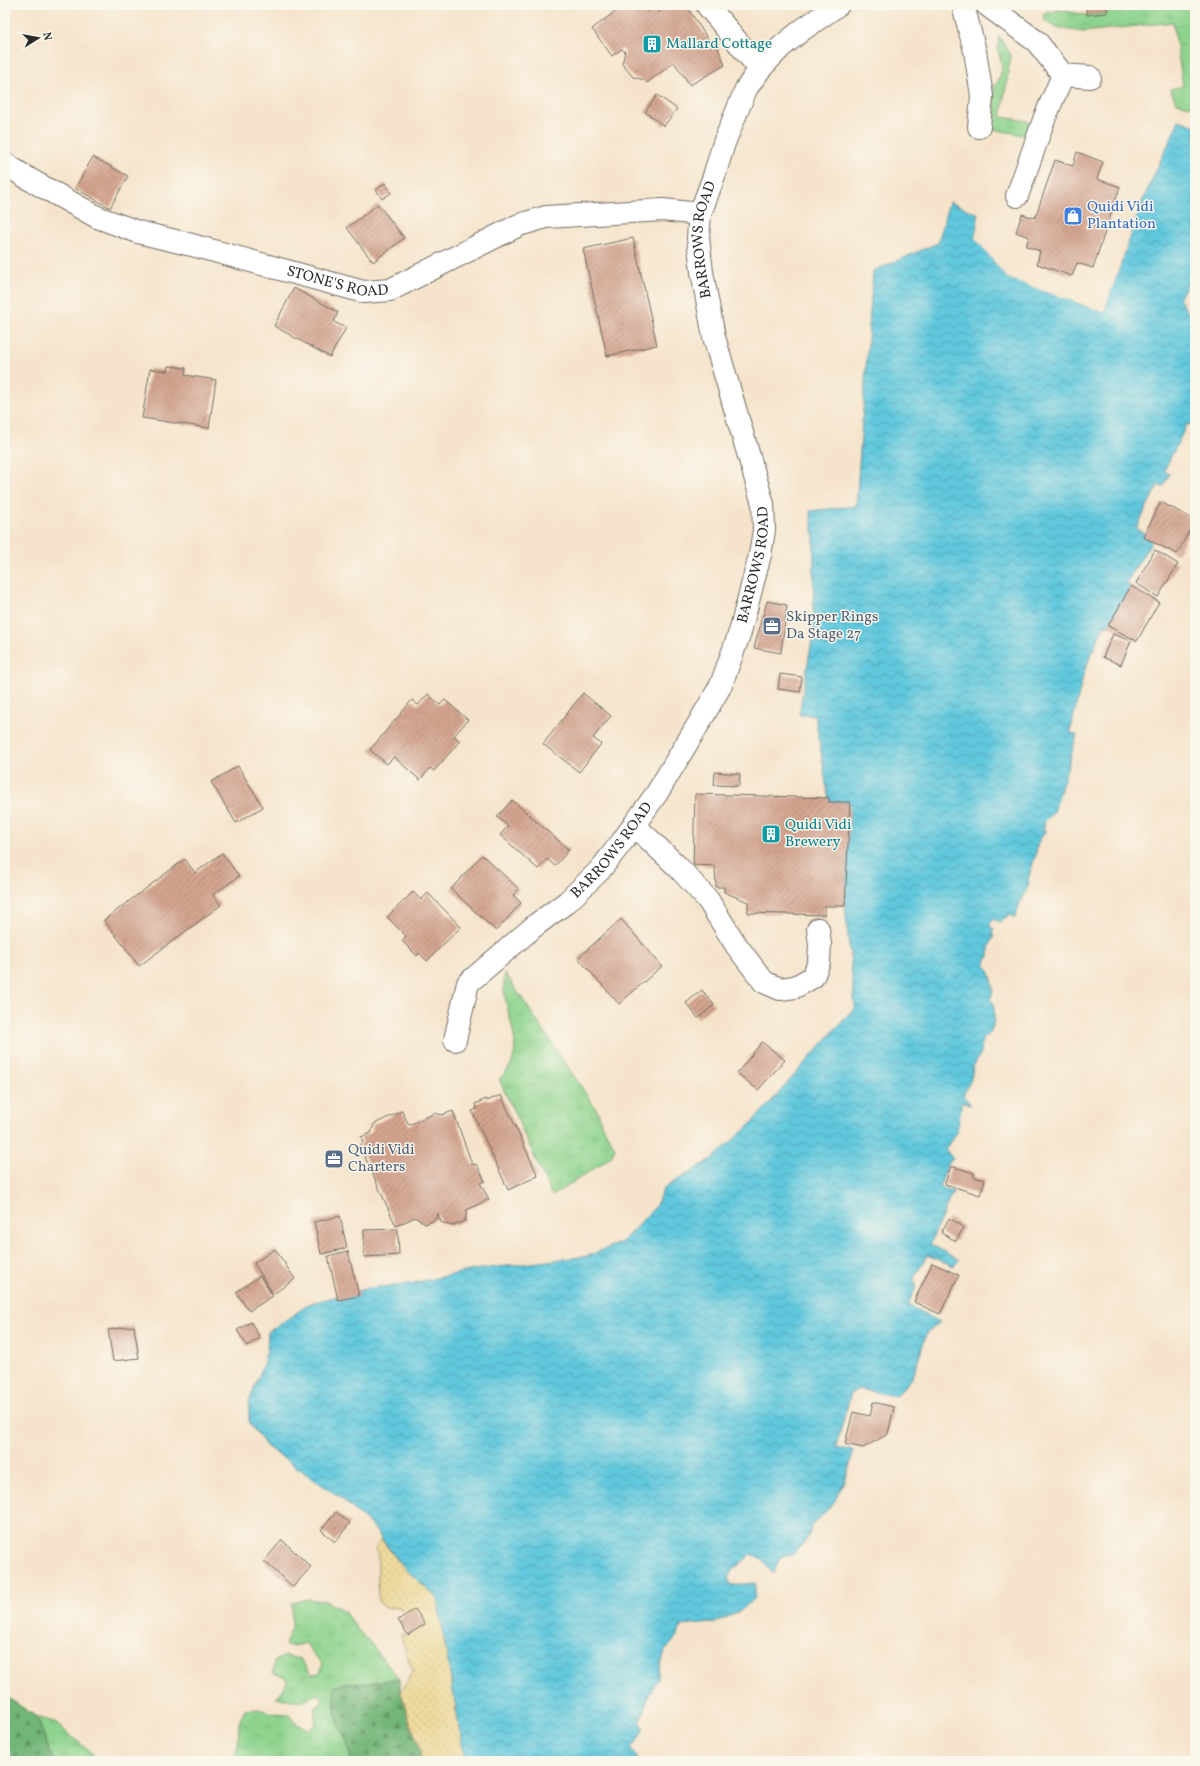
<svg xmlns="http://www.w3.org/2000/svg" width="1200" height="1766" viewBox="0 0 1200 1766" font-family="Vollkorn,serif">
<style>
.grass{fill:url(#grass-tufts);stroke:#5c7f5c}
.forest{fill:url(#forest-firs);stroke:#4e7052}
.sand{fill:url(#sand-dots);stroke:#8c8264}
.water{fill:url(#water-waves);stroke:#467a84}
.pier{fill:#f5e4cb}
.building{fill:url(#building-hatch)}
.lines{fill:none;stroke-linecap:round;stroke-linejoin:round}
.minor-casing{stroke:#726c63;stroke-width:24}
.minor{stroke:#fff;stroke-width:22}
.labels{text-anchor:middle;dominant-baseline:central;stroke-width:3;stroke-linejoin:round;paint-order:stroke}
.culture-label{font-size:15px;fill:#0d838f;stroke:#fbf7ec;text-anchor:start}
.shop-label{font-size:15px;fill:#366cbe;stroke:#fbf7ec;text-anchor:start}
.street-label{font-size:15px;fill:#2b2b2b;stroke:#fbf7ec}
.service-label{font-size:15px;fill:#4e5e75;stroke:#fbf7ec;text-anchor:start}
</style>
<defs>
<pattern id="grass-tufts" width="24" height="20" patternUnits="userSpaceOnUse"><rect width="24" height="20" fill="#8dd38d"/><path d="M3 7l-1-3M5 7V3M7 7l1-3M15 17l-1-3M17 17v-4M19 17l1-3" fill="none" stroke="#7ab57a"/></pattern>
<pattern id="forest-firs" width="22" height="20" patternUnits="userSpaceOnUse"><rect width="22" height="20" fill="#72b578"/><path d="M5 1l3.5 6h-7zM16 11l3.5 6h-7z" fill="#5e9363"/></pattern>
<pattern id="sand-dots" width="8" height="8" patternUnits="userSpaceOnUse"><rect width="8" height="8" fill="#eeda9e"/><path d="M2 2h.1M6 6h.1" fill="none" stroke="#cb8" stroke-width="1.8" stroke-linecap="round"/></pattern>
<pattern id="water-waves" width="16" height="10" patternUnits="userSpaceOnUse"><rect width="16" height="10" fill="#61c8dd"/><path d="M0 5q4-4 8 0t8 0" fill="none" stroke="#50a3b3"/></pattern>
<pattern id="building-hatch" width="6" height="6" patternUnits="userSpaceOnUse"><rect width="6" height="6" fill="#d4a590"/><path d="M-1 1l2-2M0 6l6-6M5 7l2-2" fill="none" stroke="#ac8776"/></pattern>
</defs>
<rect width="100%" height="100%" fill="#fbf7ec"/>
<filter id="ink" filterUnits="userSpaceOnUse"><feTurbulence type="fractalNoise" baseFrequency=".025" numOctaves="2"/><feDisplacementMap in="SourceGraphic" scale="8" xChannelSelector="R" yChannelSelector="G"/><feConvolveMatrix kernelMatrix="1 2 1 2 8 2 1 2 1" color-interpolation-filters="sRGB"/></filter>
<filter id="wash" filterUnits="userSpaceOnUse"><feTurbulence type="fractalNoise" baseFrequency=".012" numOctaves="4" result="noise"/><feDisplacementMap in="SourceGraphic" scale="16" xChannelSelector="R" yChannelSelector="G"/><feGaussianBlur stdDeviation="0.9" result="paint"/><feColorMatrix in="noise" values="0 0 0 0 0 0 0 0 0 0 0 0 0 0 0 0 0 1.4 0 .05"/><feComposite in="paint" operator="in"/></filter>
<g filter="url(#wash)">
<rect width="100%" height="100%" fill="#f5e4cb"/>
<g class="grass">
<path d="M1173,6L1195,8V96L1190,106L1177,103L1170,89L1183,86L1173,22L1083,32L1056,28L1045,21L1043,14L1059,10L1087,15L1107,13V8Z"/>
<path d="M999,36L1011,55L1001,117L1028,121L1030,124L1027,136L993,129L995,105L993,90L1000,77L1002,68L998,49Z"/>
<path d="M505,973L598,1112L601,1123L615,1148L610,1158L552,1196L499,1079C535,1050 497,1008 505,973Z"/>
<path d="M308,1599L325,1601L343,1610L357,1629L368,1640L399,1679L366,1683H346L347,1743L351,1761H232L238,1745L239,1722L245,1710L259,1709L272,1713L288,1714L296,1723L310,1730L316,1722L314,1709L323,1700L318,1694L300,1702L276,1698L284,1688L288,1679L273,1673L274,1661L286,1656L300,1659L311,1674L320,1673L323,1663L314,1656L306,1643L293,1646L285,1645L292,1627V1603Z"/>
<path d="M37,1717L54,1722L101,1761H53Z"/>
</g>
<g class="forest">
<path d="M1107,5H1195V8L1173,6L1107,8Z"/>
<path d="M399,1679L401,1692L411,1726L419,1743L421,1761H351L347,1743L335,1714L334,1687L345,1683H366Z"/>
<path d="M5,1696L37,1717L53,1761H8L5,1735Z"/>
</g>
<path class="sand" d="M381,1539L403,1567L437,1598L465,1761H421L419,1743L411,1726L401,1692L413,1671L405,1650L401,1634L408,1635L425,1624L415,1609L405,1615L400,1607L386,1608L378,1601V1555L375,1549Z"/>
<path class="water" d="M1179,120L1195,126V272L1179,298L1195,324V427L1187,424L1164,471L1170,473L1163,487L1158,485L1136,529L1145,533L1143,537L1152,541L1126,583L1131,586L1108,626L1104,625L1084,672L1070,732L1077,735L1054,812L1045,821L1043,831H1046L1038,842L1035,857L1028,879L1029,884L1021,900L1015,918L1010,914L1000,922L994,919L991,922L990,927L994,929L992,934L994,936L989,947V957L986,959L985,965C992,973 996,990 990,999L994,1004C994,1017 996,1034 982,1039L981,1054L973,1067L971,1079L963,1095L971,1105L962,1101L957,1133L945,1149L953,1159L948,1162L940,1187L953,1191L930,1244L959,1260L954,1266L927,1255L914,1278L916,1287L908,1305L940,1322L927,1332L913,1377L896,1396L859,1389L851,1393L836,1447L854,1451L845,1481L833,1504L812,1526L807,1539L792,1555L780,1557L773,1574L762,1559L751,1554C742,1563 734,1567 727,1579L731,1585L755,1583V1598L739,1612L713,1623L681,1626L678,1636L665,1651L659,1671L658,1679L648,1696L645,1711L640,1722L644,1727L639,1738L631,1748L636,1756V1761H465L437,1598L403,1567L373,1527L341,1498L267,1447L249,1423V1401L262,1368L267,1350L268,1332L311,1303L369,1288L403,1285L474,1270L588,1256L622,1242L655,1207L664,1188L712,1159L752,1123L855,1007L845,906L849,802H829L815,715H799L813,634L814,536L810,511L856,506L873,271L938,243L949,202L979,214L975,238L1007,278L1104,312L1141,204Z"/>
<path class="pier" d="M1139,203L1141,204L1104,312L1007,278L975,238L980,212L981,214L977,237L1008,277L1103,309Z"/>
<g id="blocks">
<g class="building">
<path d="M624,5H642L647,12L654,7L658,12L668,5H686L711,44L715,41L725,65L690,85L674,62L647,83L645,80L633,77L622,64L625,52L622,49L612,56L592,29Z"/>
<path d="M1086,5H1107V13L1087,15Z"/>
<path d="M657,95L677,109L664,126L645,112Z"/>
<path d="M1077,152L1103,162L1097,179L1120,187L1093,268L1077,263L1072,276L1037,264L1040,251L1026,246L1029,237L1016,232L1022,214L1035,218L1055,160L1073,166Z"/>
<path d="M93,157L128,176L110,208L75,188Z"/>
<path d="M385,183L391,193L382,199L376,190Z"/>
<path d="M378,204L404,238L373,262L347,228Z"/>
<path d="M633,238L657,345L607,356L583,249Z"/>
<path d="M294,288L338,312L334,322L346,328L330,357L274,326Z"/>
<path d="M168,366L186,368L185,375L216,380L209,428L142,418L150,369L167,371Z"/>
<path d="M1161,502L1195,520L1177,554L1143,537Z"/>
<path d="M1155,550L1178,564L1158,597L1136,583Z"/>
<path d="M1131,586L1159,602L1137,641L1108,626Z"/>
<path d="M767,601L787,605L781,653L754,648Z"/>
<path d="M1113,634L1131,641L1121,665L1103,657Z"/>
<path d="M780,674L802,677L800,692L778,689Z"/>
<path d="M583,693L611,716L593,738L601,744L579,772L543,744Z"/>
<path d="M428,694L440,705L445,700L468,720L454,736L460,741L434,771L430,768L420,780L394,757L387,764L370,750L412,700L418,705Z"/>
<path d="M238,766L263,807L236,823L211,782Z"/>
<path d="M715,772L740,774L739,786L714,785Z"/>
<path d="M695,794L829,798V802H850L845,906H825V915L748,913V902L724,892V887H716L715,866L693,865Z"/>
<path d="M512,800L569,850L555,866L547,859L538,869L500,835L508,826L497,817Z"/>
<path d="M222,853L239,876L213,895L221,905L139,966L104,920L185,859L195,873Z"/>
<path d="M482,855L519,889L513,895L521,903L496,931L451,889Z"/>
<path d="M413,892L421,900L428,893L461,927L427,961L419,953L417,956L402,941L406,936L387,917Z"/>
<path d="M621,919L662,966L619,1004L578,958Z"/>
<path d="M702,990L714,1005L698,1018L686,1003Z"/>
<path d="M762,1042L785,1060L758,1090L737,1073Z"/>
<path d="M501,1095L538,1176L508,1190L472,1111L477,1109L475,1104L486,1099L487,1101Z"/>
<path d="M402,1111L409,1125L435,1113L442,1115L453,1111L472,1164L477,1165L485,1181L480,1183L489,1199L467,1210L465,1221L451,1226L441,1222L438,1214L435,1220L425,1224L415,1217L396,1226L360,1146L363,1142L361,1137L371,1133L374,1124Z"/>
<path d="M951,1166L974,1173V1177L985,1180L980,1195L945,1184Z"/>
<path d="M340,1216L347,1248L321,1254L314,1222Z"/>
<path d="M949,1218L964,1227L956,1241L941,1233Z"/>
<path d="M398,1229L399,1255L364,1257V1230Z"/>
<path d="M275,1249L295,1279L273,1294L254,1263Z"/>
<path d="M348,1251L359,1296L338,1300L328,1256Z"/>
<path d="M932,1263L959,1275L940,1314L914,1302Z"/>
<path d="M260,1276L273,1296L249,1311L236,1292Z"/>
<path d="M251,1322L260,1338L247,1346L237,1330Z"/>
<path d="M134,1326L139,1358L113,1361L108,1330Z"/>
<path d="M873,1402L894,1407L888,1434L863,1448L845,1444L853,1412L870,1416Z"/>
<path d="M336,1512L350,1523L335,1542L321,1530Z"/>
<path d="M282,1540L311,1567L293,1587L264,1561Z"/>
<path d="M415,1609L425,1624L408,1635L398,1620Z"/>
</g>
</g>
</g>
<g filter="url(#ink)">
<use href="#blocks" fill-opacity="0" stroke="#726c63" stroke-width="1"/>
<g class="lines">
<defs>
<g id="minor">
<path d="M707,5L760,69"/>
<path d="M963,5L975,51L982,96L979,127"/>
<path d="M987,5L1037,42L1063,75L1090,77"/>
<path id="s1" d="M5,164L29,179L97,217L138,232L192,245L364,292L390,290L519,225L546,217L663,210L700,214"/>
<path d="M1017,196L1045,117L1063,75"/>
<path d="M634,825L679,868L708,900L736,945L764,982L780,989L795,987L813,977L819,962L820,944L818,929"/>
<path id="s2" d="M455,1040L468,983L537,924L567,902L600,870L621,843L657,793L699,723L721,685L740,632L760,555L764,530L763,504L714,337L702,272L698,238L700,214L714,176L724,143L746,89L760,69L781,47L802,30L838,5"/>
</g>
</defs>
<use href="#minor" class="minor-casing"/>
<use href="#minor" class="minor"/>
</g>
</g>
<defs>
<symbol id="building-square" viewBox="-11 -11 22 22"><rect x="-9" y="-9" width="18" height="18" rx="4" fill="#0f9aa8" stroke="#fbf7ec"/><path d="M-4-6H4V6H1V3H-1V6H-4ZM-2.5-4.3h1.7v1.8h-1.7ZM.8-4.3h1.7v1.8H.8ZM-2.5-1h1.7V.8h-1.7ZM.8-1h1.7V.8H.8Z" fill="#fff"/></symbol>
<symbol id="shop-square" viewBox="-11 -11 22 22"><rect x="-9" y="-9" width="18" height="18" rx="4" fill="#3f7fe0" stroke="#fbf7ec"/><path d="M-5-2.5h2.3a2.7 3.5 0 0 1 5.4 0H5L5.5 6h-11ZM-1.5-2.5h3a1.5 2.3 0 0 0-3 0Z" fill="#fff"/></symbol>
<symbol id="office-square" viewBox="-11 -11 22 22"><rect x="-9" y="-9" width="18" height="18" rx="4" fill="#5c6f8a" stroke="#fbf7ec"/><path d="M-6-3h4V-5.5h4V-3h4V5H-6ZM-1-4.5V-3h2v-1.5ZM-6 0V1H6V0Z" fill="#fff"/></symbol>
</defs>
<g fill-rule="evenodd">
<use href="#building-square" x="641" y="33" width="22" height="22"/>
<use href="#shop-square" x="1062" y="205" width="22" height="22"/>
<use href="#office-square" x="761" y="615" width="22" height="22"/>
<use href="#building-square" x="760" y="823" width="22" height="22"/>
<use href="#office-square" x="323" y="1148" width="22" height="22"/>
</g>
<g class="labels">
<g class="culture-label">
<text x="666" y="44">Mallard Cottage</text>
<text x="785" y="825">Quidi Vidi<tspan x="785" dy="17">Brewery</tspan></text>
</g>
<g class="shop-label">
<text x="1087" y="207">Quidi Vidi<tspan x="1087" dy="17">Plantation</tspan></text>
</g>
<g class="street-label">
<text stroke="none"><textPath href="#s2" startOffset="914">BARROWS ROAD</textPath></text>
<text stroke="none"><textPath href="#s1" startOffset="356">STONE'S ROAD</textPath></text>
<text stroke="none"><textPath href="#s2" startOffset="579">BARROWS ROAD</textPath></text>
<text stroke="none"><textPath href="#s2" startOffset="255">BARROWS ROAD</textPath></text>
</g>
<g class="service-label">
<text x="786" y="617">Skipper Rings<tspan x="786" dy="17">Da Stage 27</tspan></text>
<text x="348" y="1150">Quidi Vidi<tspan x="348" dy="17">Charters</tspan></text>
</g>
</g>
<rect width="1200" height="1766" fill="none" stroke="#fbf7ec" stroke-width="20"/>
<g transform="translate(38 38) rotate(79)" stroke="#fbf7ec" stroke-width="3" paint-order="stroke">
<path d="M0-3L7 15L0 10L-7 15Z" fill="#2b2b2b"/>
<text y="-6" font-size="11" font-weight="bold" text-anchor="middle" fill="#2b2b2b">N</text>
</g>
</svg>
